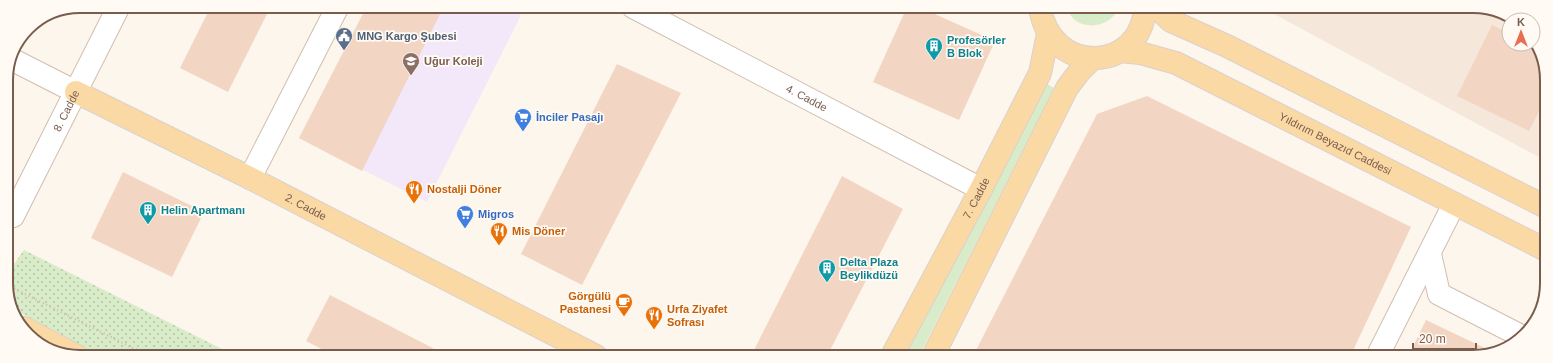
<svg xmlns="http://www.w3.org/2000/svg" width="1553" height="363" viewBox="0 0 1553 363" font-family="Arial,sans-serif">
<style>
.residential{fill:#f5e8da}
.education{fill:#f3e8fa}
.grass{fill:#d8ecc9}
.park{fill:url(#park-dots)}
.building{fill:#f3d5c3}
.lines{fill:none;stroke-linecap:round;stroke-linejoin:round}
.minor-casing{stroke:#d1beb0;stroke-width:24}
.major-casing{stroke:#dad1cd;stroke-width:24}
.path{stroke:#d9b8a5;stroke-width:2.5;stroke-dasharray:1 3;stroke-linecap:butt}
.minor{stroke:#fff;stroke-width:22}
.major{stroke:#fbd9a5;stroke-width:22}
.labels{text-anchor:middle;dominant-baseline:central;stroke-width:3.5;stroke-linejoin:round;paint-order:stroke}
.service-label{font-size:11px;font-weight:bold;fill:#4e5e75;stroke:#fffaf3;text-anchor:start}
.culture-label{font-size:11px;font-weight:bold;fill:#0d838f;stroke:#fffaf3;text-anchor:start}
.education-label{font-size:11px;font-weight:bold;fill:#785e54;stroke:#fffaf3;text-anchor:start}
.street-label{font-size:11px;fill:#7a5c4d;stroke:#fffaf3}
.shop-label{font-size:11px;font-weight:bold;fill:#366cbe;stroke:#fffaf3;text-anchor:start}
.food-label{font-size:11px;font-weight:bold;fill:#c56008;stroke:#fffaf3;text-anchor:start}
.rim{fill:none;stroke:#7a5c4d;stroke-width:2}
</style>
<defs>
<pattern id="park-dots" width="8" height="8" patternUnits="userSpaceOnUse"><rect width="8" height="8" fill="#d8ecc9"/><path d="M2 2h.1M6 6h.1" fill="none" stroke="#b4c2a5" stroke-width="1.8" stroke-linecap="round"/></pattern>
</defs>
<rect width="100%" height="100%" fill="#fdf6ec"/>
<path class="residential" d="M1261,7H1487L1511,20H1509V44H1533V42L1546,66V161Z"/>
<path class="education" d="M367,6H505L521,15L427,202L299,138Z"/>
<g class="grass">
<path d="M1067,7H1119C1111,30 1073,33 1067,7Z"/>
<path d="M1044,82L1054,88L919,356H905Z"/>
</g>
<path class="park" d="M24,250L236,356H100L15,310L7,297V274Z"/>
<g class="building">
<path d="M211,6H271L228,92L180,68Z"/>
<path d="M367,6H444L362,171L299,138Z"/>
<path d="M907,7H919L995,41L959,120L873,82Z"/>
<path d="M1492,25L1509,33V44H1534L1546,66V98L1529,131L1457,96Z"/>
<path d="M617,64L681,93L582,285L521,254Z"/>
<path d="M1147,96L1411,227L1350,357L973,356L1097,114Z"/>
<path d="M123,172L204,212L172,277L91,238Z"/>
<path d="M842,176L903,209L827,356H751Z"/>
<path d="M330,295L448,356H335L306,341Z"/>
<path d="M1426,320L1491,351L1477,357H1408Z"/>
</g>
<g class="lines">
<defs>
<g id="minor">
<path id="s1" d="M633,7L981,189"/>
<path d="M13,60L76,92"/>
<path d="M250,178L338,6"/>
<path id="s2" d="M13,216L119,6"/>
<path d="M1430,254L1439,294L1523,337"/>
<path d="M1377,357L1454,204"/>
</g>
<g id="major">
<path d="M1040,7C1050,77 1142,73 1145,7"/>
<path d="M1156,7L1171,21L1227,46L1546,207"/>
<path id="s3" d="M1120,51L1140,53L1176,63L1546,250"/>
<path id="s4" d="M76,92L250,178L596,356"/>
<path d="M24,328L77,356"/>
<path id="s5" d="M892,356L981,189L1040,73L1048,34"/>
<path d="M933,356L1067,88L1079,72L1093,58"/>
</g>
</defs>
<use href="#minor" class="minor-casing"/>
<use href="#major" class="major-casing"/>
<path class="path" d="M7,285L149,356"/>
<use href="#minor" class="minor"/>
<use href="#major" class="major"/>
</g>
<defs>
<symbol id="civic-pin" viewBox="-11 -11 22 30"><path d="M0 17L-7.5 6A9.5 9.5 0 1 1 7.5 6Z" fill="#5c6f8a" stroke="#fffaf3"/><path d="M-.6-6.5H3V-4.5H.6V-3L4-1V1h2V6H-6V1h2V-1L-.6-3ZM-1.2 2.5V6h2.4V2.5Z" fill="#fff"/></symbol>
<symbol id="building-pin" viewBox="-11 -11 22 30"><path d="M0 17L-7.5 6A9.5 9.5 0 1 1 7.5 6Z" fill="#0f9aa8" stroke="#fffaf3"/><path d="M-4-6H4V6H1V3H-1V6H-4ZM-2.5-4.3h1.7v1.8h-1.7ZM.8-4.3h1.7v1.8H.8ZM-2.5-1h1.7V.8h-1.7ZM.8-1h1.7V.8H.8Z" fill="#fff"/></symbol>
<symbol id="school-pin" viewBox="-11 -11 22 30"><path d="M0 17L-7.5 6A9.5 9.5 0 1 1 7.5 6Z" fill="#8d6e63" stroke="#fffaf3"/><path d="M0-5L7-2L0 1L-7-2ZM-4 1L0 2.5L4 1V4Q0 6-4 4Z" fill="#fff"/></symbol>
<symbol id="supermarket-pin" viewBox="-11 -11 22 30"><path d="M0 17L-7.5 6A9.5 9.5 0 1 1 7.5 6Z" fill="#3f7fe0" stroke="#fffaf3"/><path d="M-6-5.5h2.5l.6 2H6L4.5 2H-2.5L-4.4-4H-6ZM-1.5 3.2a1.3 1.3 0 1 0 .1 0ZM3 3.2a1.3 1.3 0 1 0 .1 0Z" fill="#fff"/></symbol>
<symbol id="restaurant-pin" viewBox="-11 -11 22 30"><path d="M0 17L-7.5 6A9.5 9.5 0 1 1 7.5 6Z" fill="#e8710a" stroke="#fffaf3"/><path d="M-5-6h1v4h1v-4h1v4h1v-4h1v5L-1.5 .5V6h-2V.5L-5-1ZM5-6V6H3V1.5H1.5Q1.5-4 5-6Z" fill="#fff"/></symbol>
<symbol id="cafe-pin" viewBox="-11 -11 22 30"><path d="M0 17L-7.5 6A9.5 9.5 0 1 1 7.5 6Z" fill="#e8710a" stroke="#fffaf3"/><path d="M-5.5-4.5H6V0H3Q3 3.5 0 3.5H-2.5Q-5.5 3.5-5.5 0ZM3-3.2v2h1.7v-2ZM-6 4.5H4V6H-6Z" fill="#fff"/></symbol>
</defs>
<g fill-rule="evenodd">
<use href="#civic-pin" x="334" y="26" width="20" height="27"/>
<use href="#building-pin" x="924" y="36" width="20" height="27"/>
<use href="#school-pin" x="401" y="51" width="20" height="27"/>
<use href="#supermarket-pin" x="513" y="107" width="20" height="27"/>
<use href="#restaurant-pin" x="404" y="179" width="20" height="27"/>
<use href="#building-pin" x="138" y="200" width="20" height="27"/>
<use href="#supermarket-pin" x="455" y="204" width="20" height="27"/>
<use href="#restaurant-pin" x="489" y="221" width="20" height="27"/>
<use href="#building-pin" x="817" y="258" width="20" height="27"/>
<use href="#cafe-pin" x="614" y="292" width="20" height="27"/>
<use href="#restaurant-pin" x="644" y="305" width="20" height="27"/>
</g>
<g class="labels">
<g class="service-label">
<text x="357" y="36">MNG Kargo Şubesi</text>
</g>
<g class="culture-label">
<text x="947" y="40">Profesörler<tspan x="947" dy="13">B Blok</tspan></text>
<text x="161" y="210">Helin Apartmanı</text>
<text x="840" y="262">Delta Plaza<tspan x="840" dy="13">Beylikdüzü</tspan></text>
</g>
<g class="education-label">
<text x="424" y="61">Uğur Koleji</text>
</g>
<g class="street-label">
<text stroke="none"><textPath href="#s1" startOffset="196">4. Cadde</textPath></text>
<text stroke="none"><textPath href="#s2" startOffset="118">8. Cadde</textPath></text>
<text stroke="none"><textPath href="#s3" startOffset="236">Yıldırım Beyazıd Caddesi</textPath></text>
<text stroke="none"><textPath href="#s5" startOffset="179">7. Cadde</textPath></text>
<text stroke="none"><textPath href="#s4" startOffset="257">2. Cadde</textPath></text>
</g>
<g class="shop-label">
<text x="536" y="117">İnciler Pasajı</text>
<text x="478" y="214">Migros</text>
</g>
<g class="food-label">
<text x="427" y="189">Nostalji Döner</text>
<text x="512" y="231">Mis Döner</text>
<text x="611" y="296" text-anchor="end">Görgülü<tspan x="611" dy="13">Pastanesi</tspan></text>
<text x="667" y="309">Urfa Ziyafet<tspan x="667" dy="13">Sofrası</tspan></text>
</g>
</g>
<path d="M0 0H1553V363H0ZM80 13H1473A67 67 0 0 1 1540 80V283A67 67 0 0 1 1473 350H80A67 67 0 0 1 13 283V80A67 67 0 0 1 80 13Z" fill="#fffaf3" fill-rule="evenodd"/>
<path class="rim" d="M80 13H1473A67 67 0 0 1 1540 80V283A67 67 0 0 1 1473 350H80A67 67 0 0 1 13 283V80A67 67 0 0 1 80 13Z"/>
<g transform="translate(1521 32)"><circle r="19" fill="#fffaf3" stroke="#cabbb1"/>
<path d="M0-3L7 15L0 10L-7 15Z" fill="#e76f51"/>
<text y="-6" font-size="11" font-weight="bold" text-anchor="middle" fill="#7a5c4d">K</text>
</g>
<path d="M1413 343v6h63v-6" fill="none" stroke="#7a5c4d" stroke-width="2"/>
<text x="1419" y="343" font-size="12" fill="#7a5c4d" stroke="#fffaf3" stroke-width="3" paint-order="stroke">20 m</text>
</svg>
